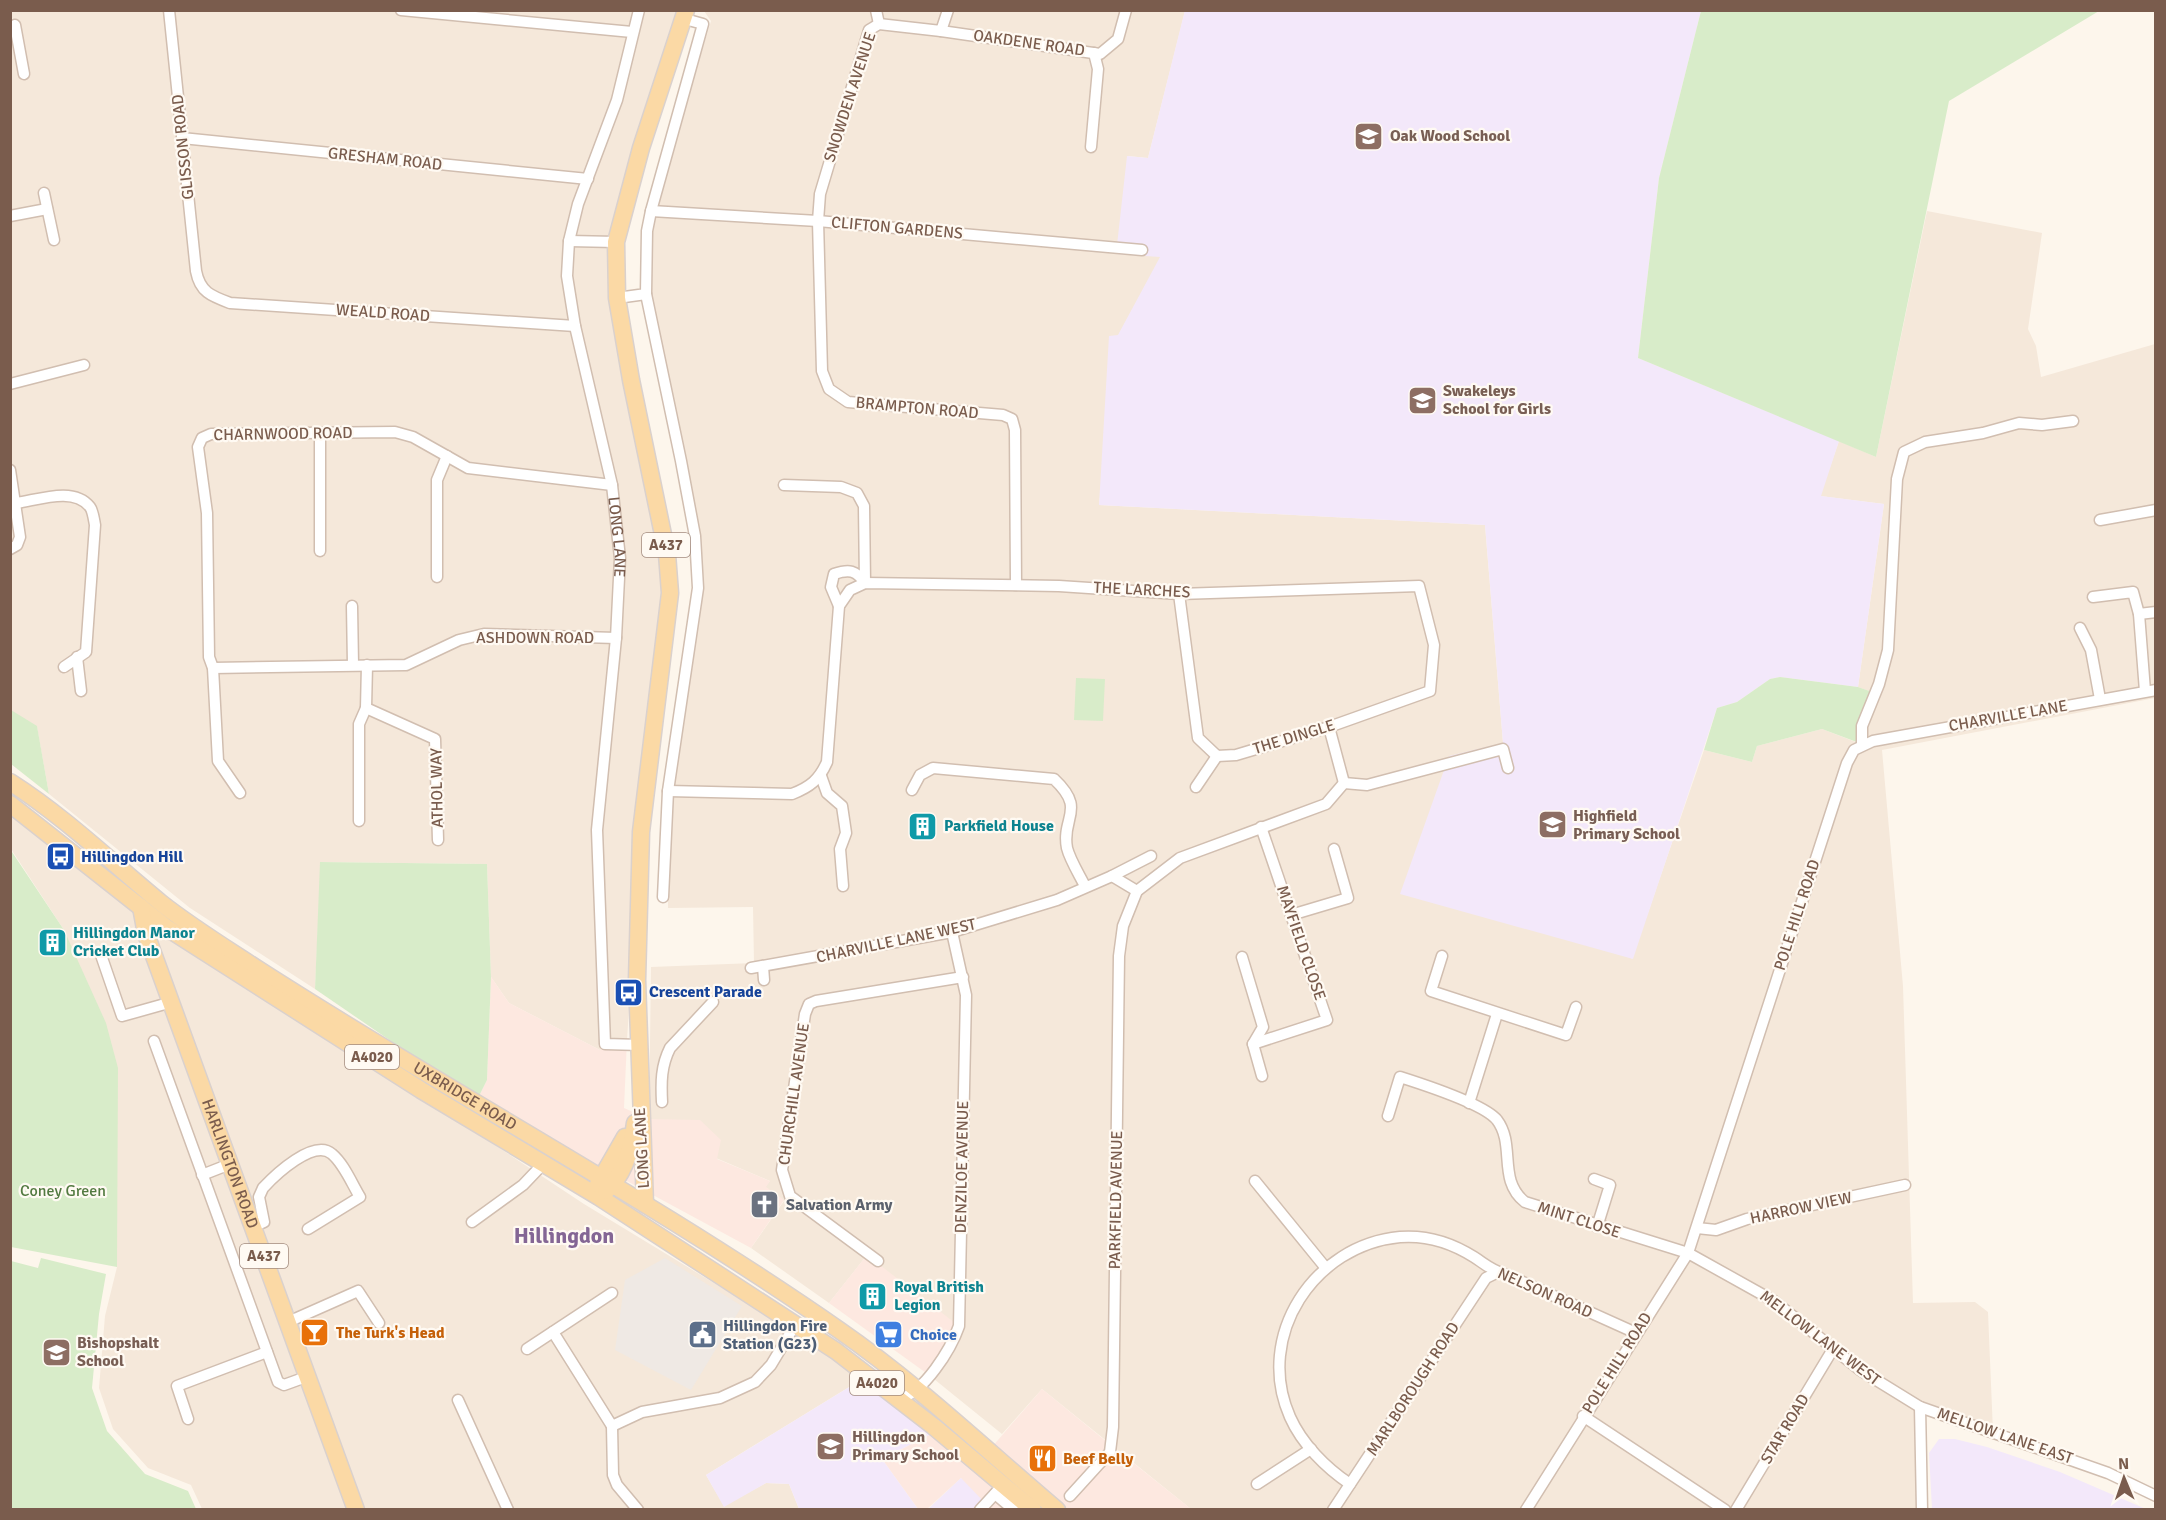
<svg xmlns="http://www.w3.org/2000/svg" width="2166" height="1520" viewBox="0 0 2166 1520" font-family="Signika,sans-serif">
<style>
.residential{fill:#f5e8da}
.commercial{fill:#fde8e0}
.industrial{fill:#efe9e4}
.education{fill:#f3e8fa}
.green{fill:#d8ecc9}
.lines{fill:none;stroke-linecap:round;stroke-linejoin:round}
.street-casing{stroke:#d1beb0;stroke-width:13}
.primary-casing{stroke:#dad1cd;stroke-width:19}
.street{stroke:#fff;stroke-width:10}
.primary{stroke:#fbd9a5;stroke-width:16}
.labels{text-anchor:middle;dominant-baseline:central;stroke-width:4.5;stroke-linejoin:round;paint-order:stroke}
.shield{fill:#fffaf3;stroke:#a28b7f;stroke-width:1.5}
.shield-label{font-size:15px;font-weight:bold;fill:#7a5c4d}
.street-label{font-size:16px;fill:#7a5c4d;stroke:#fffaf3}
.education-label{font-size:16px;font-weight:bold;fill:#785e54;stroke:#fffaf3;text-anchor:start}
.culture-label{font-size:16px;font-weight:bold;fill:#0d838f;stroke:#fffaf3;text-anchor:start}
.transit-label{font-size:16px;font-weight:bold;fill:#164399;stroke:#fffaf3;text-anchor:start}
.park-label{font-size:16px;fill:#537a41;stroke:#fffaf3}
.worship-label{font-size:16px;font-weight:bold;fill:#5b616d;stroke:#fffaf3;text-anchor:start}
.service-label{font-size:16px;font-weight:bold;fill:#4e5e75;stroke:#fffaf3;text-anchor:start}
.food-label{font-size:16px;font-weight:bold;fill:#c56008;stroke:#fffaf3;text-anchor:start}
.shop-label{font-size:16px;font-weight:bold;fill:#366cbe;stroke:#fffaf3;text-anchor:start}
.district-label{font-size:22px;font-weight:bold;fill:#846695;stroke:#fffaf3}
</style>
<rect width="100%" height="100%" fill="#fdf6ec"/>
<g class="residential">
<path d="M10,11H683L631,189L617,298L667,554L643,789L627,1040L600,1050L509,1003L491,977L487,864L321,862L315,989L190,908L49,794L37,727L10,710Z"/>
<path d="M704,11H1185L1148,158L1128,156L1161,257L1118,336L1099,505L1485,525L1503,743L1632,959L1704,750L1752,762L1757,746L1822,729L1861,744L1874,693L1858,687L1884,504L1820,496L1839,441L1876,457L1927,211L2042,233L2028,329L2036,346L2041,377L2155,344V698L1882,750L1903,986L1913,1303L1975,1302L1988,1312L1993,1432L1920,1407L1915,1476L1918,1509H1191L1042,1389L1002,1434L929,1375L867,1255L829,1303L751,1248L784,1201L765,1187L770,1181L716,1158L649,1119L651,967L754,963L753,907L668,908V791L696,615L695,536L646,294L647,231L711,21Z"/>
<path d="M10,808L167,928L584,1204L867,1376L706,1475L724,1506L766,1483L789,1484L799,1509H202L191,1485L148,1468L113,1429L99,1388L105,1316L117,1267L64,930L11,849Z"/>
</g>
<g class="commercial">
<path d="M491,977L509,1003L600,1050L627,1040L624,1108L649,1119L700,1120L721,1140L717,1159L770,1181L766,1187L784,1200L751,1248L477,1100L487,1080Z"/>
<path d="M867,1255L959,1326L929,1375L829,1303Z"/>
<path d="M1042,1389L1107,1442L1191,1509H980L961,1478L927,1509H918L882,1459L933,1433L973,1469Z"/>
</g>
<path class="industrial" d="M665,1258L742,1306L691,1390L615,1350L625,1280Z"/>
<g class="education">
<path d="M1185,10L1701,11L1659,178L1638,358L1839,441L1821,496L1884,504L1858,687L1780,677L1770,679L1737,702L1717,708L1633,959L1400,894L1449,756L1503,743L1485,525L1099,505L1109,336L1118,335L1160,257L1116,254L1127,156L1148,158Z"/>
<path d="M864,1378L933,1433L882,1459L918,1509H799L789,1484L766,1483L724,1507L706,1475Z"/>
<path d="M1939,1439H1955L1987,1447L2060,1472L2146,1509H1932L1929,1453Z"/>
<path d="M961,1478L986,1504L980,1509L927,1510Z"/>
</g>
<g class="green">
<path d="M1701,11H2099L1949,101L1876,457L1638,358L1659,178Z"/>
<path d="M1780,677L1858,687L1875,693L1862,744L1822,729L1757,746L1752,762L1704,750L1717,708L1737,702L1770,679Z"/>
<path d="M1076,678L1105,679L1103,721L1074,720Z"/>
<path d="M11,710L37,726L49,794L11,764Z"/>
<path d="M10,849L64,930L106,1023L118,1068L117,1267L11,1247Z"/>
<path d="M320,862L487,864L491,977L487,1080L477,1100L315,989Z"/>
<path d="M41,1258L106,1274L99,1314L92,1388L107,1431L145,1474L188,1491L196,1509H11V1261L38,1268Z"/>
</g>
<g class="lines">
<defs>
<g id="street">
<path d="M169,10L196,271C200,292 211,296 230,303L575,326"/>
<path d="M401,10L632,32"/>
<path id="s1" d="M639,10L617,100L578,204L569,241L567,276L575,326L612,485L620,558L616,638L597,830L605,1044L640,1045"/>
<path d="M876,10L879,24"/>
<path d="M948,10L941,31L879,24L869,30L820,194L818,221L822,371L829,389L848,402L1003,415L1012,419L1015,430L1016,585"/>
<path d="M15,25L24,74"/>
<path d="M941,31L1100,54L1118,39L1126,10"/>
<path d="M182,138L588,179"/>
<path d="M1091,147L1098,69L1094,53"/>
<path d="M44,193L54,240"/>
<path d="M651,211L818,221L1142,250"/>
<path d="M10,216L47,209"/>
<path d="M569,241L616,242"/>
<path d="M646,294L681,461L695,536L698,588L668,791L663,897"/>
<path d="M617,298L646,294L647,231L651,211L703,24L685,19"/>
<path d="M10,384L84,365"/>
<path d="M10,470L20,537L17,545L10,549"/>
<path d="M784,485L841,487L857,493L864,506L865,583"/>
<path d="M17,503C38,500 74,486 90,507C93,511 94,520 95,525L86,652L64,667"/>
<path d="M2100,520L2156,510"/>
<path d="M320,551V433"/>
<path d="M437,577V480L447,456"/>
<path d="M2093,597L2133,592L2139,614L2145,691"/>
<path d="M352,606L353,665"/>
<path d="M839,606L831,587L834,574C849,569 856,570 865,583"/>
<path d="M2139,614L2156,612"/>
<path d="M2080,628L2091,650L2100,699"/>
<path d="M77,657L81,691"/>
<path d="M213,668L406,665L459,640L484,634L616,638"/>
<path d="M366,708L435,739L438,840"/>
<path d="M1329,727L1344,783"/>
<path d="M1862,744V726L1879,684L1888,650L1897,479L1904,452L1925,442L1983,433L2019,423L2042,425L2073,421"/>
<path d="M821,776L827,793L842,806L846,833L840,849L843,886"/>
<path d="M1344,783L1367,785L1503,749L1508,768"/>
<path d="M1196,787L1217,756"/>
<path d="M912,790L920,775L933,768L1054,779C1087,810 1061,817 1067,848C1070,860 1079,874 1085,886"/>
<path d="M668,791L792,794C810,787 819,780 827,762L839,606L850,590L865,583L1059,586L1179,594L1419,586L1434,645L1430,691L1329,727L1236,755L1217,756L1198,738L1179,594"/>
<path d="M240,793L218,761L213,668L209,657L207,513L198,447L202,438L211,434L395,432L413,437L468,468L612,485"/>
<path d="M359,821V724L366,708L367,665"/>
<path d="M1112,876L1151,856"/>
<path d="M1291,915L1348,898L1334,849"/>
<path d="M101,955L122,1016L172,1002"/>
<path d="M1442,956L1431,991L1566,1035L1576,1007"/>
<path d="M1242,957L1263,1027L1253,1044L1262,1076"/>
<path d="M763,966L764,980"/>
<path d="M751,968L952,932L1057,900L1112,876L1137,891"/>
<path d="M154,1041L278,1382L284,1385L306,1377"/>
<path d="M1253,1044L1327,1020L1261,827"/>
<path d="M662,1102C661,1082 661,1066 670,1048L713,1002"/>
<path d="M1469,1103L1497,1014"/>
<path d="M1388,1116L1400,1077C1422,1084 1484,1104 1497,1120C1516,1145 1497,1180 1525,1202L1688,1253L1774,1301L1860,1370L1920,1407L2108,1473L2156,1496"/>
<path d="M202,1175L230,1164"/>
<path d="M1594,1179L1610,1185L1597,1227"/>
<path d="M1255,1181L1325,1267"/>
<path d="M472,1222L523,1185L543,1164"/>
<path d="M253,1227L264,1222L259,1197L263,1188C275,1175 314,1138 332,1154C344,1164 352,1184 360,1197L308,1229"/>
<path d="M1697,1228L1716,1230L1747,1219L1905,1185"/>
<path d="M878,1261L790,1196L782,1170L805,1014L809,1004L816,1001L963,977"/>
<path d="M288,1322L358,1291L379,1323"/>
<path d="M553,1332L612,1426L642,1412L720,1398L755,1382L771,1365L795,1325"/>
<path d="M527,1349L612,1293"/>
<path d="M899,1399C924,1393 951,1349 959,1326L966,995L952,932"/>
<path d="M458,1400L508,1510"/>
<path d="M1920,1407L1922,1510"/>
<path d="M1583,1416L1725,1510"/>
<path d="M188,1419L177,1386L267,1352"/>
<path d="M612,1426L613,1475L617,1485L638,1510"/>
<path d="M1257,1484L1311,1449"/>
<path d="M1350,1484C1326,1468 1302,1444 1290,1417C1254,1336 1314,1245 1400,1237C1426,1235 1452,1243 1474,1257C1485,1264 1492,1271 1505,1274L1636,1333"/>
<path d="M995,1494L1014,1510"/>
<path d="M1070,1496L1110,1452L1113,1427L1119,956L1123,926L1137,891L1180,858L1326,804L1344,783"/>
<path d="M980,1510L1003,1485"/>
<path d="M1333,1510L1486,1278L1496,1273"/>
<path d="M1526,1510L1688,1253L1847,763L1854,750L1873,741L2156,690"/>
<path d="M1736,1510L1833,1349"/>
</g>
<g id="primary">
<path id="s2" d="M10,782C65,817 111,862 161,903C190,926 224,947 256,968C448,1092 651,1199 839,1330C917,1384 985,1449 1057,1510"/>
<path d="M10,804L167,928L421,1090L599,1197L836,1351L933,1426L1033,1510"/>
<path id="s3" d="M141,907L146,934L356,1510"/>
<path d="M598,1184L625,1137"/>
<path d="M606,1191C625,1174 632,1148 635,1123"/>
<path d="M645,1204L637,980L641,832L670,593L667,554L631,380L617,298L616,242L641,148L686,10"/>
</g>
</defs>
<use href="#street" class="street-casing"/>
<use href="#primary" class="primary-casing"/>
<use href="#street" class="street"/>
<use href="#primary" class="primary"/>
</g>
<defs>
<symbol id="school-square" viewBox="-11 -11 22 22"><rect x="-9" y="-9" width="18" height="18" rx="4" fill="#8d6e63" stroke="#fffaf3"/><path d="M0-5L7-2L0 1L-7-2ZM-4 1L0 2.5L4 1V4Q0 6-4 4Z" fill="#fff"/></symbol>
<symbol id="building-square" viewBox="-11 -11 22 22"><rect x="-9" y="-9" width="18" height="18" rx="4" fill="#0f9aa8" stroke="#fffaf3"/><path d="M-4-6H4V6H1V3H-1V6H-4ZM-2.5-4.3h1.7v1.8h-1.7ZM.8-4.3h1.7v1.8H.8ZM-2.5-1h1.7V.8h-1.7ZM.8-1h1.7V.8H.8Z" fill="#fff"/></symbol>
<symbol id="bus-square" viewBox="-11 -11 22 22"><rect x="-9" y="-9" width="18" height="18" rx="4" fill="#1a4fb4" stroke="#fffaf3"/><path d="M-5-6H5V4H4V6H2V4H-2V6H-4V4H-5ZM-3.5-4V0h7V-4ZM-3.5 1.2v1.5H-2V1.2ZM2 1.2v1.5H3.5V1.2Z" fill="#fff"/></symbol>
<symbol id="church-square" viewBox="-11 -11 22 22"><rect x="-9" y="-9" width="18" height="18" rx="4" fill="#6b7280" stroke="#fffaf3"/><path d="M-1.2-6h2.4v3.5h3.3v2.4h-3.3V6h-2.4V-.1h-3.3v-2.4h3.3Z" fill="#fff"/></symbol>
<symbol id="bar-square" viewBox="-11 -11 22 22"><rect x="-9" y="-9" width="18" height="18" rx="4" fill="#e8710a" stroke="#fffaf3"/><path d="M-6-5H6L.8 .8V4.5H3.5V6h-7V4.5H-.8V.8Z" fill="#fff"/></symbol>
<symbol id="civic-square" viewBox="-11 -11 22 22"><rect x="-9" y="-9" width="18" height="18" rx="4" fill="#5c6f8a" stroke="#fffaf3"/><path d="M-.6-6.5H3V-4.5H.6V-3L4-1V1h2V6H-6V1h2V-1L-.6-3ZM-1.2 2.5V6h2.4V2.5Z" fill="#fff"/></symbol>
<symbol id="supermarket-square" viewBox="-11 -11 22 22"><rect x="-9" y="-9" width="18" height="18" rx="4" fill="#3f7fe0" stroke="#fffaf3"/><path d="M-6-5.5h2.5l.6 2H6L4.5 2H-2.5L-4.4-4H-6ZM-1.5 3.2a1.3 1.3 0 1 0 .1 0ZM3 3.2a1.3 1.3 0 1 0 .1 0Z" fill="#fff"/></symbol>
<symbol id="restaurant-square" viewBox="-11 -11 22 22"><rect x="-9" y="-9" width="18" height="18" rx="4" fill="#e8710a" stroke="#fffaf3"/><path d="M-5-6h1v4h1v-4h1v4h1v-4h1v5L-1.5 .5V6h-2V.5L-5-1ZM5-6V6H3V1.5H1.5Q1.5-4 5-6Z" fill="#fff"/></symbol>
</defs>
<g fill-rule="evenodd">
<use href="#school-square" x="1352" y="120" width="33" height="33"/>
<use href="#school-square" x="1406" y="384" width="33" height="33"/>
<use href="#school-square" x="1536" y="808" width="33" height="33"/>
<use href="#building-square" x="906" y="810" width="33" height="33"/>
<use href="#bus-square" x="44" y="840" width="33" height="33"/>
<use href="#building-square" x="36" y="926" width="33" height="33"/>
<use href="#bus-square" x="612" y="976" width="33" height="33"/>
<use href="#church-square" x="748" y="1188" width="33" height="33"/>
<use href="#building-square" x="856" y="1280" width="33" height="33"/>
<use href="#bar-square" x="298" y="1316" width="33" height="33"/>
<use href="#civic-square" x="686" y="1318" width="33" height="33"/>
<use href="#supermarket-square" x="872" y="1318" width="33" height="33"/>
<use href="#school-square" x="40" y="1336" width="33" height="33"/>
<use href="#school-square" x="814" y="1430" width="33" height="33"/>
<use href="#restaurant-square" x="1026" y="1442" width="33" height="33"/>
</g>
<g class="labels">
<g class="shield">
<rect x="642" y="533" width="48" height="24" rx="4.5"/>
<rect x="345" y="1045" width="54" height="24" rx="4.5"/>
<rect x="240" y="1244" width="48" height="24" rx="4.5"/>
<rect x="850" y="1371" width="54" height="24" rx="4.5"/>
</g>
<g class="shield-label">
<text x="666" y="545">A437</text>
<text x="372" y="1057">A4020</text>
<text x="264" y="1256">A437</text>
<text x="877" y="1383">A4020</text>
</g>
<g class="street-label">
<text transform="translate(1029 43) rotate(8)">OAKDENE ROAD</text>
<text transform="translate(850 97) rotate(-72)">SNOWDEN AVENUE</text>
<text transform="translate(183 147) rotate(-96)">GLISSON ROAD</text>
<text transform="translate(385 159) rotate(6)">GRESHAM ROAD</text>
<text transform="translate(897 228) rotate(5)">CLIFTON GARDENS</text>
<text transform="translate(383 313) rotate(4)">WEALD ROAD</text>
<text transform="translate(917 408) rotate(5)">BRAMPTON ROAD</text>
<text transform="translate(283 434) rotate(-1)">CHARNWOOD ROAD</text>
<text stroke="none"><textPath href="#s1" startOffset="543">LONG LANE</textPath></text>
<text transform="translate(1142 590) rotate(3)">THE LARCHES</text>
<text x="535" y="638">ASHDOWN ROAD</text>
<text transform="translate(2008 716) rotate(-10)">CHARVILLE LANE</text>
<text transform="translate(1294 737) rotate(-17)">THE DINGLE</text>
<text transform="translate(437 788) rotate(-91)">ATHOL WAY</text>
<text transform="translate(1797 915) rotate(-72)">POLE HILL ROAD</text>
<text transform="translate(896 941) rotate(-12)">CHARVILLE LANE WEST</text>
<text transform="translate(1301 943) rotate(71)">MAYFIELD CLOSE</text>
<text transform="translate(794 1094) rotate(-82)">CHURCHILL AVENUE</text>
<text stroke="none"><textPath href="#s2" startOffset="554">UXBRIDGE ROAD</textPath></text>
<text transform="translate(642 1148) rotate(-93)">LONG LANE</text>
<text stroke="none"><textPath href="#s3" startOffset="272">HARLINGTON ROAD</textPath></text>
<text transform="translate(962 1167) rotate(-89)">DENZILOE AVENUE</text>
<text transform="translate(1116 1200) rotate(-89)">PARKFIELD AVENUE</text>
<text transform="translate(1801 1208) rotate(-12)">HARROW VIEW</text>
<text transform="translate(1579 1220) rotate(18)">MINT CLOSE</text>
<text transform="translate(1545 1293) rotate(24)">NELSON ROAD</text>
<text transform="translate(1820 1338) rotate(37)">MELLOW LANE WEST</text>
<text transform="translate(1617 1363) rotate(-58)">POLE HILL ROAD</text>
<text transform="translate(1413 1389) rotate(-57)">MARLBOROUGH ROAD</text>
<text transform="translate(1785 1429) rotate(-59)">STAR ROAD</text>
<text transform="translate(2005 1436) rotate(19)">MELLOW LANE EAST</text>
</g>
<g class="education-label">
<text x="1390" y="136">Oak Wood School</text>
<text x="1443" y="391">Swakeleys<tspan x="1443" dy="18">School for Girls</tspan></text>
<text x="1573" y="816">Highfield<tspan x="1573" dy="18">Primary School</tspan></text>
<text x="77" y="1343">Bishopshalt<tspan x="77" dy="18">School</tspan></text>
<text x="852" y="1437">Hillingdon<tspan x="852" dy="18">Primary School</tspan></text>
</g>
<g class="culture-label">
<text x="944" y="826">Parkfield House</text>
<text x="73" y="933">Hillingdon Manor<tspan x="73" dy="18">Cricket Club</tspan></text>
<text x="894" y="1287">Royal British<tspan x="894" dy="18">Legion</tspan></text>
</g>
<g class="transit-label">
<text x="81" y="857">Hillingdon Hill</text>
<text x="649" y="992">Crescent Parade</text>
</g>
<g class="park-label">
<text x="63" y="1191">Coney Green</text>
</g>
<g class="worship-label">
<text x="786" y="1205">Salvation Army</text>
</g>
<g class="service-label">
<text x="723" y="1326">Hillingdon Fire<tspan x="723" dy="18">Station (G23)</tspan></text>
</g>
<g class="food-label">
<text x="336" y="1333">The Turk's Head</text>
<text x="1063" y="1459">Beef Belly</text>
</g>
<g class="shop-label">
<text x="910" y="1335">Choice</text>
</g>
<g class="district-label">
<text x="564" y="1235">Hillingdon</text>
</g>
</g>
<rect width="2166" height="1520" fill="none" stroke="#7a5c4d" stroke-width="24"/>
<g transform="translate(2124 1478) rotate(358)" stroke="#fffaf3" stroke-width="4.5" paint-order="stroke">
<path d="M0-4.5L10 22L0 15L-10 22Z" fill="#7a5c4d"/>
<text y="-9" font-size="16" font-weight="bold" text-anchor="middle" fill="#7a5c4d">N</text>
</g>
</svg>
